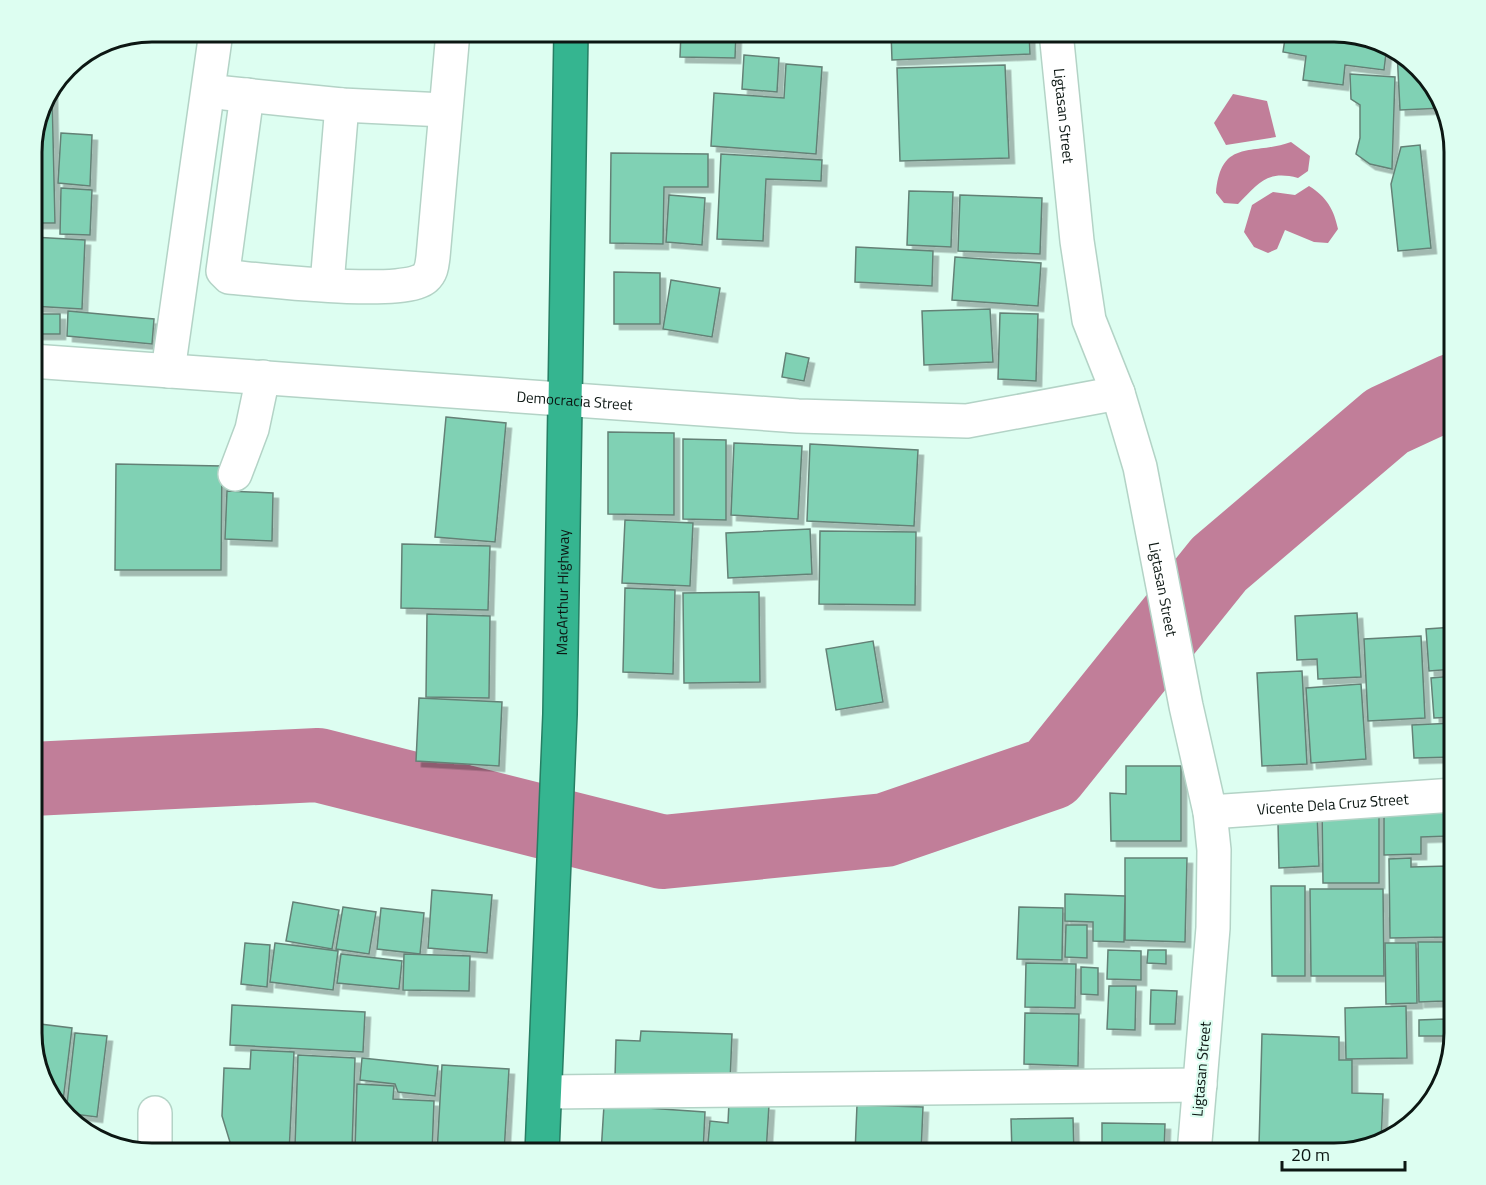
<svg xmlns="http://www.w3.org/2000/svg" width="1486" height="1185" viewBox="0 0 1486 1185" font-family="'Titillium Web',sans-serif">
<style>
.water{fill:#c17e99}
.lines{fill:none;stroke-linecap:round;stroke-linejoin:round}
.river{stroke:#c17e99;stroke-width:74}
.building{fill:#80d1b4;stroke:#648176;stroke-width:1.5;filter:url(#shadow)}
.minor-casing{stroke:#b3d3c6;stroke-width:36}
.highway-casing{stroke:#277e64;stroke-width:36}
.minor{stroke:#fff;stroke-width:33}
.highway{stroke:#35b590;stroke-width:33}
.labels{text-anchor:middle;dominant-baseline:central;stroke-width:4.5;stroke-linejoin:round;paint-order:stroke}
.street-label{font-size:15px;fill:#0c1713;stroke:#ddfef1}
.rim{fill:none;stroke:#0c1713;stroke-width:3}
</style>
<defs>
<filter id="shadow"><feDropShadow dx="5.5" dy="5.5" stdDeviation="0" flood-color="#0004"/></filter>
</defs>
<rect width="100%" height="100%" fill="#ddfef1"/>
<g class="water">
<path d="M1233,94L1267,101L1276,137L1226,145L1214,123Z"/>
<path d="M1291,142L1310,156L1308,171L1298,178C1267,170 1259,183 1238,204L1224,203L1216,193C1221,138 1251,156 1291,142Z"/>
<path d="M1309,186C1327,197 1334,210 1338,229L1328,243L1314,242L1285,230L1277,249L1268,253L1254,247L1244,232L1252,205L1273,192L1295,195Z"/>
</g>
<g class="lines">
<path class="river" d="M32,779L318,765L663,852L885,830L1051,773L1219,564L1387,421L1454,390"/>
</g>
<g class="building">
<path d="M152,32H196V36L137,35Z"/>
<path d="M681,32H736L735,58L680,57Z"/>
<path d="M891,32H1029L1030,54L892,60Z"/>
<path d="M1286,32H1334L1380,41L1387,45L1384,70L1345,65L1343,85L1303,80L1306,56L1283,52Z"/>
<path d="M1397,51L1413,61L1442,99L1444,108L1400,110Z"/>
<path d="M744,55L779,58L777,92L742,89Z"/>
<path d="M786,64L822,67L816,154L711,146L714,93L784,98Z"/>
<path d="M1005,65L1009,158L900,161L897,68Z"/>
<path d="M1350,74L1395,77L1392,169L1370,164L1356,154L1360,138V105L1351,99Z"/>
<path d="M48,93H52L55,223H32V144L44,99Z"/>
<path d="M61,133L92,135L90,186L58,183Z"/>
<path d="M1420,145L1431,248L1398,251L1391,184L1401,147Z"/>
<path d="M611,153L708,154V187H664L663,244L610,243Z"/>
<path d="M721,154L822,160L821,181L766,179L763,241L717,239Z"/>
<path d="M61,188L92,190L90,235L60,234Z"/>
<path d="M909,191L953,192L951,247L907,245Z"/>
<path d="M669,195L705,198L702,245L666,242Z"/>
<path d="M960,195L1042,198L1040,254L958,251Z"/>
<path d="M32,237L85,240L82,309L32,306Z"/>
<path d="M856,247L933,251L932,286L855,282Z"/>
<path d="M955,257L1041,263L1038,306L952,300Z"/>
<path d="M614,272L660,273V324H614Z"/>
<path d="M671,280L720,288L712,337L663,329Z"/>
<path d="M990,309L993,362L924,365L922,311Z"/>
<path d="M68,311L154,319L152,344L67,336Z"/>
<path d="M1000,313L1038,314L1036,381L998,379Z"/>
<rect x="32" y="314" width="28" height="20"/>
<path d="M786,353L809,358L804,381L782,377Z"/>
<path d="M446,417L506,423L495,542L435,537Z"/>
<path d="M608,432L674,433V515L608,514Z"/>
<path d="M683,439L726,440V520L683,519Z"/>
<path d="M734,443L802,446L798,519L731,515Z"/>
<path d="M810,444L918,450L914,526L807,521Z"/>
<path d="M116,464L222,466L221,570H115Z"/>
<path d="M227,491L273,493L272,541L225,539Z"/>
<path d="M625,520L693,523L690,586L622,583Z"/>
<path d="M810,529L812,574L728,578L726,533Z"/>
<path d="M820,531L916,532L915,605L819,604Z"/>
<path d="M402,544L490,546L488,610L401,608Z"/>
<path d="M625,588L675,590L673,674L623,672Z"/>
<path d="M759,592L760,682L684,683L683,593Z"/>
<path d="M1357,613L1361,677L1318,679L1317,659L1297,660L1295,616Z"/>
<path d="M427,614L490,616L489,698L426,697Z"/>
<path d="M1454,627V669L1429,671L1426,629Z"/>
<path d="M1421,636L1425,718L1368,721L1364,639Z"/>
<path d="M873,641L883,702L836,710L826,649Z"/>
<path d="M1302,671L1307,764L1262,766L1257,673Z"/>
<path d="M1454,676V717L1434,718L1431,678Z"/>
<path d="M1361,684L1366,759L1311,763L1306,688Z"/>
<path d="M419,698L502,702L499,766L416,761Z"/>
<path d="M1454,723V757L1414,758L1412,725Z"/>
<path d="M1126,766H1181V841H1111L1110,793L1126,794Z"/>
<path d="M1450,802L1451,836L1421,837V854L1384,855V803Z"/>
<path d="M1322,806H1379V883H1323Z"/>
<path d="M1317,810L1319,866L1279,868L1278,823Z"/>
<path d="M1125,858H1187L1185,942L1125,940Z"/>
<path d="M1411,858V867L1448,866L1450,937L1390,938L1389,859Z"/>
<path d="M1271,886H1305V976H1272Z"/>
<path d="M1310,889H1383L1384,976H1311Z"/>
<path d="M432,890L492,895L487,953L428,948Z"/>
<path d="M1065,894L1125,896L1124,942L1093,941V922L1065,921Z"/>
<path d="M293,902L339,910L332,949L286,941Z"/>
<path d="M343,907L376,912L369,954L336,949Z"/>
<path d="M1019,907L1063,908L1062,960L1017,959Z"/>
<path d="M381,908L424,913L420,954L377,949Z"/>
<path d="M1066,925H1087V958L1065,957Z"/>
<path d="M1418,942H1443L1444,1001L1419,1002Z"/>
<path d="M245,943L270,945L267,987L241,984Z"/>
<path d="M275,943L338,951L333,990L270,982Z"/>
<path d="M1385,943H1416L1417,1003L1386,1004Z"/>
<path d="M1446,944H1454V1011H1447Z"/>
<path d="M1108,950L1141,951V980L1107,979Z"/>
<path d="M1148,950H1166V964L1147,963Z"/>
<path d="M341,954L402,961L399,989L337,983Z"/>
<path d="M404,954L470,956L469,991L403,990Z"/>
<path d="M1026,963L1076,964L1075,1008L1025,1007Z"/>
<path d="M1081,967L1098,968V995L1081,994Z"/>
<path d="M1109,986H1136L1135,1030L1107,1029Z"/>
<path d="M1151,990L1177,991L1175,1024H1150Z"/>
<path d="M232,1005L365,1012L363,1052L230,1045Z"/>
<path d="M1406,1006L1407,1058L1346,1059L1345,1008Z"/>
<path d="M1025,1013L1079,1014L1078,1066L1024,1064Z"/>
<path d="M1449,1014H1454V1033L1449,1062Z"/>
<path d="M1445,1019V1036H1419V1020Z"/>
<path d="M32,1023L72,1028L62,1109L44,1086L32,1040Z"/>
<path d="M641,1031L732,1034L730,1082L615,1078L616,1040L640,1041Z"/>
<path d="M75,1033L107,1036L97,1117L66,1113Z"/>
<path d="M1262,1034L1339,1037V1060H1352V1093L1383,1094L1381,1143L1352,1149L1259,1146Z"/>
<path d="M251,1050L294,1052L289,1153H229L230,1142L222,1116L224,1068L250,1069Z"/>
<path d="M298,1055L355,1058L352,1148L295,1146Z"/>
<path d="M362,1058L438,1066L435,1096L398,1092L395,1084L360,1080Z"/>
<path d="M442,1065L509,1069L504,1153H437Z"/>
<path d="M357,1084L394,1086L393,1099L434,1101L432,1153L355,1150Z"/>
<path d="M729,1102L769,1105L766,1153H707L710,1121L728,1123Z"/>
<path d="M604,1105L705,1112L703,1153H601Z"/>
<path d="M857,1105L923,1107L921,1153H855Z"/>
<path d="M1073,1118L1074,1153H1012L1011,1119Z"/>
<path d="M1102,1123L1165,1124L1164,1153H1102Z"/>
<path d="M73,1124L91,1125L90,1134Z"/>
<path d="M296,1151L348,1153H296Z"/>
</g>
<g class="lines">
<defs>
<g id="minor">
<path id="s1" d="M1056,32L1077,241L1089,320L1118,393L1140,467L1186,706L1210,812L1214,850L1213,928L1194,1153"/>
<path d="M225,93L342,105L444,110"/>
<path d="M247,95L223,271L229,277C263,280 405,297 425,278C432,272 432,264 433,257L453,32"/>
<path d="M327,284L342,105"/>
<path id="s2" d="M32,361L798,416L967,421L1118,393"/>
<path d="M168,371L216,32"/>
<path d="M235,474L252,429L263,377"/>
<path id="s3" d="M1210,812L1454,795"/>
<path d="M547,1092L1200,1085"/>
<path d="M155,1153V1113"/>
</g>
<g id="highway">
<path id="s4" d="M542,1153L560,714L571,32"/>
</g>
</defs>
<use href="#minor" class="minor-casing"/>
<use href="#highway" class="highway-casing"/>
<use href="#minor" class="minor"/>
<use href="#highway" class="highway"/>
</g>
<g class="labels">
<g class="street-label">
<text stroke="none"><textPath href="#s1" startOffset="84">Ligtasan Street</textPath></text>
<text stroke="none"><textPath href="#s2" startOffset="544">Democracia Street</textPath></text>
<text stroke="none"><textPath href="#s1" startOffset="570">Ligtasan Street</textPath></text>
<text stroke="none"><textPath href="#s4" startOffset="561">MacArthur Highway</textPath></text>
<text stroke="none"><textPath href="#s3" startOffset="123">Vicente Dela Cruz Street</textPath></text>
<text transform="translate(1201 1069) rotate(-85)">Ligtasan Street</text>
</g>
</g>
<path d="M0 0H1486V1185H0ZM152 42H1334A110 110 0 0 1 1444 152V1033A110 110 0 0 1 1334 1143H152A110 110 0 0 1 42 1033V152A110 110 0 0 1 152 42Z" fill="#ddfef1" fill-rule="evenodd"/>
<path class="rim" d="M152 42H1334A110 110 0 0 1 1444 152V1033A110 110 0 0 1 1334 1143H152A110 110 0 0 1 42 1033V152A110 110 0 0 1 152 42Z"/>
<path d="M1282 1161v9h123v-9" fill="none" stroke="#0c1713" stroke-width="3"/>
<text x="1291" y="1161" font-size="18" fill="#0c1713" stroke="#ddfef1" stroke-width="4.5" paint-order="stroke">20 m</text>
</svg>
